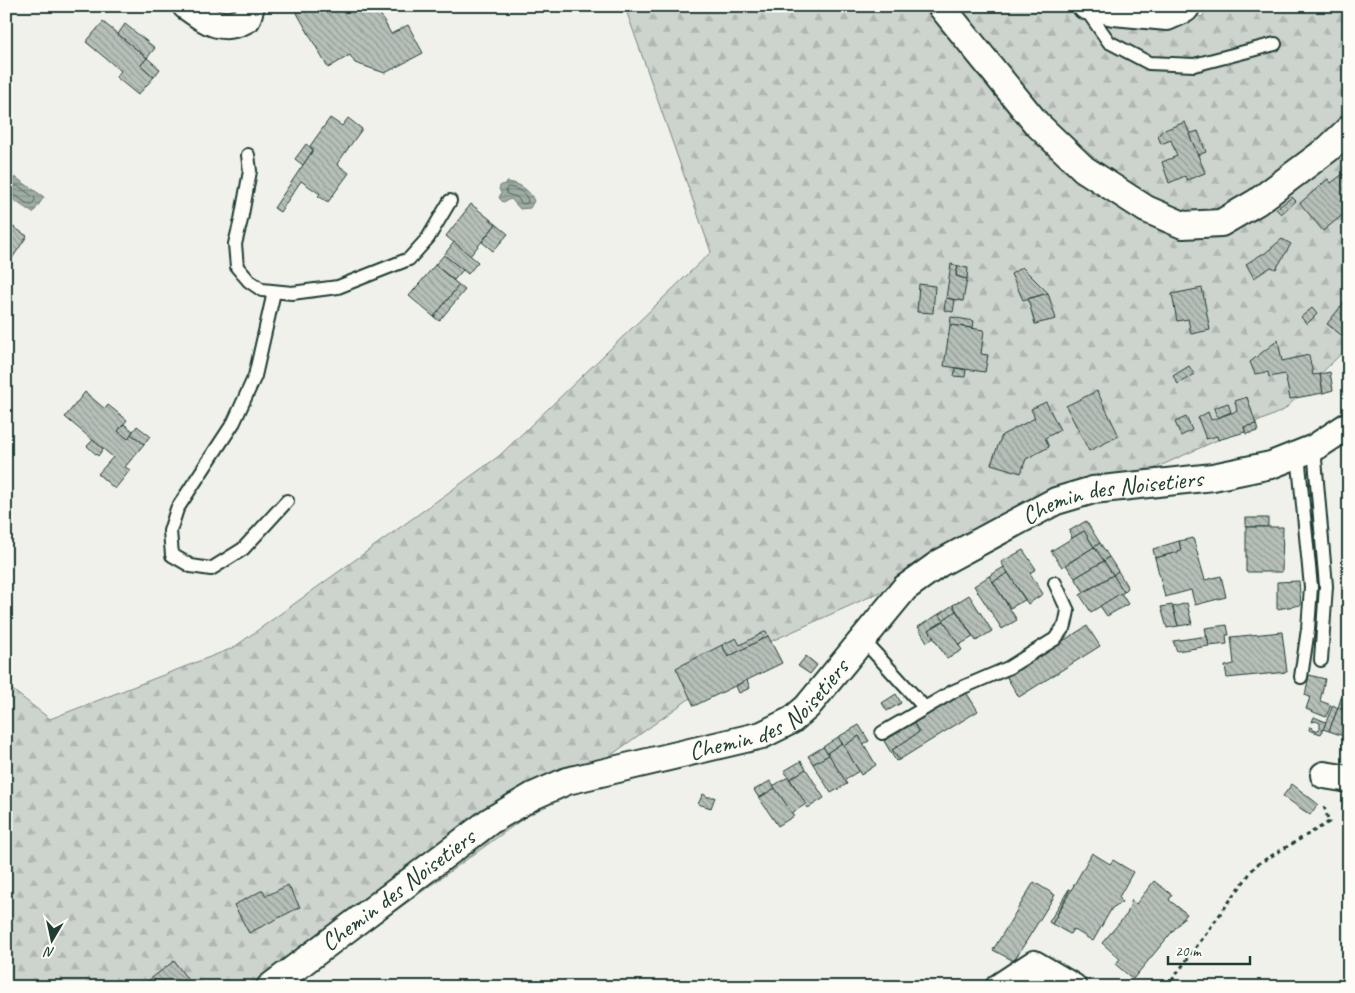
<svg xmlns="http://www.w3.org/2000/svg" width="1355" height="993" viewBox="0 0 1355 993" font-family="Caveat,sans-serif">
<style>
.forest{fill:url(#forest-firs);stroke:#768880}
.water{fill:url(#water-rules);stroke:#6c8077}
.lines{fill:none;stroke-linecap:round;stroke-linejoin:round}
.shore{stroke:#526961;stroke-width:1}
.building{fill:url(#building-back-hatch);stroke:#1f3d34}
.service-casing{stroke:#1f3d34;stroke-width:16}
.minor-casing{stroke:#1f3d34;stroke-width:30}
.path{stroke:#1f3d34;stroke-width:3;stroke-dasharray:4 4;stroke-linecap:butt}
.service{stroke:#fdfcf7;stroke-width:12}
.minor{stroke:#fdfcf7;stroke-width:26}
.labels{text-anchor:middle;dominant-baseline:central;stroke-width:5;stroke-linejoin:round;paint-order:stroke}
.street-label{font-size:25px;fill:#1f3d34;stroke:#fdfcf7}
</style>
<defs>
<pattern id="forest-firs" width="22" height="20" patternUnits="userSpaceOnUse" patternTransform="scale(1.25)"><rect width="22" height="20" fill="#cdd3cd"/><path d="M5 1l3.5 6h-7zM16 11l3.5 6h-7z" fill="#b0b6b1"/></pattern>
<pattern id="water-rules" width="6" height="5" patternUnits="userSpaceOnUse" patternTransform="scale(1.25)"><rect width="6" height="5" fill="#9faca4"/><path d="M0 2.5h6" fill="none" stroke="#818d86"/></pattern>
<pattern id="building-back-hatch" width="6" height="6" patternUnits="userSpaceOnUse" patternTransform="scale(1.25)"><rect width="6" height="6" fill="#b6bfb8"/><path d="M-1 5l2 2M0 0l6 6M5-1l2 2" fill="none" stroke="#939c96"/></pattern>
</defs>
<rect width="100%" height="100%" fill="#f0f1eb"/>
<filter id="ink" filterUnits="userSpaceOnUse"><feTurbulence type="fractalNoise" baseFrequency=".02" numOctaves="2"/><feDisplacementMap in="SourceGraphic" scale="10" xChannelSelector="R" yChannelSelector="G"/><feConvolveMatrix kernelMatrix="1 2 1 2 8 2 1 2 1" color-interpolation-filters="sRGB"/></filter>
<g filter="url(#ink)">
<path class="forest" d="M620,6H1137L1202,17L1209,6H1349V346L1284,410L765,644L290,987H6V685L50,719L233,648L499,456L711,252L626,10Z"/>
<g class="water">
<path d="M15,177L44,197L33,213L6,195V189Z"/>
<path d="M508,182C519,183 530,190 534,201L530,208L520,209L511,199L503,202L499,198L501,193L499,189L500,186Z"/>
</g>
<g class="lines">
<g class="shore">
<path d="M15,186H18L35,198V200L32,205H29L12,193V190Z"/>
<path d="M508,187C517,188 528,193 528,203L522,204L517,197L507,194L506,190Z"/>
</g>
</g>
<g class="building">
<path d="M293,6H376L391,34L408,25L423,53L385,73L355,63L350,55L328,68Z"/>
<path d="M103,22L147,58L141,65L154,77L138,95L116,77L121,71L86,42Z"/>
<path d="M125,24L155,48L147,58L118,34Z"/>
<path d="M147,58L160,69L154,77L141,65Z"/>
<path d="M330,118L342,126L348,118L362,129L337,164L349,173L328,202L318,196L320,194L301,181L280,212L274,208L313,150L310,146Z"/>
<path d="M1185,122L1205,173L1187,180L1185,176L1169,183L1162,162L1177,156L1171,140L1161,144L1158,136L1162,131Z"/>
<path d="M1198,131L1206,152L1198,155L1189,134Z"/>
<path d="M306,144L313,150L303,165L295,159Z"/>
<path d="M1343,174L1349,180V205L1344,209L1346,212L1323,231L1300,203L1328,179L1331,183Z"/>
<path d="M1292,197L1296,201L1281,214L1276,209Z"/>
<path d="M471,204L496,224L470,256L446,236Z"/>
<path d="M6,222L27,236L11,260L6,257Z"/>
<path d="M496,224L508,234L493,251L482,242Z"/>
<path d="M1282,239L1291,244L1276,269L1271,267L1254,278L1246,264L1262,254H1264Z"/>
<path d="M454,242L478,262L468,274L444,255Z"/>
<path d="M444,255L463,270L454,280L435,265Z"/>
<path d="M951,264L958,266L956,276L967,279L963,301L946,298Z"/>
<path d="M435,265L459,285L434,317L409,296Z"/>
<path d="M958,266L968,268L967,279L956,276Z"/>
<path d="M1022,267L1048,293L1023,300L1011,274Z"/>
<path d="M919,284L935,286L933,313L917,312Z"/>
<path d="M459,285L465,290L439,321L434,317Z"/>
<path d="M1202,288L1210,330L1191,334L1188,319L1177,321L1172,294Z"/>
<path d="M1048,293L1056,319L1035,324L1028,299Z"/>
<path d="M1349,296V341L1327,324Z"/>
<path d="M946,298L955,300L953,312L944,310Z"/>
<path d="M1312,308L1317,314L1307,324L1301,317Z"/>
<path d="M951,317L974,321L973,328L950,325Z"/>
<path d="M950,325L984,330L981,354L988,355L985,372L944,366Z"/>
<path d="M1278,340L1282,361L1309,355L1313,375L1320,374L1323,393L1290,399L1285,374L1269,377L1268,372L1255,374L1250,362Z"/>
<path d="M1189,366L1194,374L1178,384L1173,376Z"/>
<path d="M956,368L966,370L965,377L954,376Z"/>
<path d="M1330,372L1333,390L1323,393L1320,374Z"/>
<path d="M1097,391L1119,436L1089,451L1066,406Z"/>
<path d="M85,392L105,409L108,405L127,420L118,431L128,439L131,434L144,444L125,467L130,470L115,489L98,474L113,457L65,417Z"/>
<path d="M1247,397L1256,424L1244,427L1245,432L1218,440L1217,436L1206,439L1198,418L1208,412L1211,420L1237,411L1235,401Z"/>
<path d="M1046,402L1060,430L1045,438L1049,447L1026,459L1021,473L991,464L1002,435L1035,418L1031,409Z"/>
<path d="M1228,403L1231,412L1217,418L1214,408Z"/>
<path d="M1186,417L1192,430L1181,436L1175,422Z"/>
<path d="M124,424L133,431L128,439L118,431Z"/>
<path d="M1256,424L1258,431L1246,434L1244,427Z"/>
<path d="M137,426L150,436L144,444L131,434Z"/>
<path d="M93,440L103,449L98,456L87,446Z"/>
<rect x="1246" y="518" width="22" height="9"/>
<path d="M1086,521L1100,543L1094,547L1084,531L1072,538L1069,531Z"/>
<path d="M1246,527H1283L1282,572H1246Z"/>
<path d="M1084,531L1094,547L1062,567L1051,551Z"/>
<path d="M1193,538L1205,580L1221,576L1226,597L1195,605L1191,590L1165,597L1155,558L1181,551L1179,541Z"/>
<path d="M1179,541L1181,551L1155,558L1153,549Z"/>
<path d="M1100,543L1109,557L1104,561L1094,547Z"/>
<path d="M1094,547L1104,561L1075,578L1066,565Z"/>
<path d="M1023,550L1036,569L1030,573L1043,594L1028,604L1001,562Z"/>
<path d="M1109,557L1118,571L1113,575L1104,561Z"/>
<path d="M1104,561L1113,575L1084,592L1075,578Z"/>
<path d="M1004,567L1008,573L993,582L989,576Z"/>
<path d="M1118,571L1128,588L1124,592L1113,575Z"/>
<path d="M1008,573L1025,600L1010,608L993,582Z"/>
<path d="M1113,575L1124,592L1091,612L1080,595Z"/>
<path d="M989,576L1017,620L1002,629L974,586Z"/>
<path d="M1299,581L1301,605L1277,609V582Z"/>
<path d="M1121,593L1128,604L1107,616L1100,606Z"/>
<path d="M969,595L992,631L976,641L953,605Z"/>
<path d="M1187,603L1192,624L1178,626L1173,607Z"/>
<path d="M953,605L956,611L943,620L939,614Z"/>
<path d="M1172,605L1178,626L1167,628L1161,607Z"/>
<path d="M956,611L973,637L959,645L943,620Z"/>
<path d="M939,614L944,621L929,630L934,638L927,642L918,627Z"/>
<path d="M944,621L962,650L947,659L929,630Z"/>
<path d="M1227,625L1229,635H1226L1227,644L1209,646L1205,628Z"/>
<path d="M1087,626L1100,646L1019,697L1006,676Z"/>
<path d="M766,631L768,636L728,657L722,645L736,638L740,645Z"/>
<path d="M1282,632L1287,672L1227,678L1225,666L1234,664L1231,637Z"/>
<path d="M768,636L782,663L694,706L676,668L722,645L728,657Z"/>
<path d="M1207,636L1209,646L1177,651L1173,641Z"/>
<path d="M806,656L817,665L810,674L798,666Z"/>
<path d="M1309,675L1325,679L1320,701L1331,705L1326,717L1306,709L1310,697L1305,695Z"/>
<path d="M747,680L750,688L739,693L736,686Z"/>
<path d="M966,692L978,711L899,760L892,750L919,732L914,723Z"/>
<path d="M896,694L901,703L887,711L882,703Z"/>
<path d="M1341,698L1349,701V711L1338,708Z"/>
<path d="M1333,705L1338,708L1329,731L1323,729Z"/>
<path d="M1338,708L1349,711V738L1329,731Z"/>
<path d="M1314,717L1326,722L1321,734L1309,730L1310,726L1315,731L1320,729V723L1316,721L1312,722Z"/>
<path d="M914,723L919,732L892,750L899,760L896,761L884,741Z"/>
<path d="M859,725L869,741L863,744L859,736L844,746L838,737Z"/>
<path d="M859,736L876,765L861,775L844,746Z"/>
<path d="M838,737L842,743L827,753L823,747Z"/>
<path d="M842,743L859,771L844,780L827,753Z"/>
<path d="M823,747L829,755L813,764L808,756Z"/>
<path d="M829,755L847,784L831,793L813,764Z"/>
<path d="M801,761L806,769L790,779L784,771Z"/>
<path d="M806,769L824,798L808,808L790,779Z"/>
<path d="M788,777L806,804L792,813L773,786Z"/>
<path d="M770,781L775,788L759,798L754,790Z"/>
<path d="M1292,784L1318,804L1310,815L1283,796Z"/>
<path d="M775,788L794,816L778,826L759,798Z"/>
<path d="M703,794L708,797H715L711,808L698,804Z"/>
<path d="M1092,853L1110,864L1113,860L1133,872L1119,897L1122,902L1112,908L1093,941L1073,929L1070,934L1052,924Z"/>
<path d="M1154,881L1172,895L1169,900L1187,914L1133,979L1115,964L1120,959L1102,943L1127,914L1132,900L1136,904Z"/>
<path d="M1034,882L1055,895L1014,961L993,950Z"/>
<path d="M288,885L300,907L249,933L234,905L263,890L266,896Z"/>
<path d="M1069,889H1070L1052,924L1049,922Z"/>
<path d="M174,961L193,987H140Z"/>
</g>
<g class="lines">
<defs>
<g id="service">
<path d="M1085,8L1109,42L1149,63L1194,65L1275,44"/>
<path d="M248,155L250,171L241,220L235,244L237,267L249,281L262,290L292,293L338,287L409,259L428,238L450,201"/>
<path d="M274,292L255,376L234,422L177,509L170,531L172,555L191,566L211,569L243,549L287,501"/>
<path d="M1314,448L1326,586L1321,660"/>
<path d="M1298,454L1311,587L1308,629L1301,677"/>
<path d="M863,640L925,708"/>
<path d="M882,733L954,691L1008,668L1055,639L1065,625L1068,611L1055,583"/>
</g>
<g id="minor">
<path d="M186,6C207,21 222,33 247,19L251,6"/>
<path d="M941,6L1036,123L1084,169L1146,209L1183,225L1221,223L1257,202L1328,149L1349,129"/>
<path d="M1086,6L1114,12L1167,17L1185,9L1187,6"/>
<path d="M1324,775L1349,779"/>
<path id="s1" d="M270,987L490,821L533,796L567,781L762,735L792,720L807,707L905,588L940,563L1020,520L1056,501L1093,490L1213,477L1271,465L1314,448L1349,425"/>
<path d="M999,987L1034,964L1073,987"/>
</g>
</defs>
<use href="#service" class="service-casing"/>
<use href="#minor" class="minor-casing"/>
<path class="path" d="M1167,987L1256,865L1329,822L1323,803"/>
<use href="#service" class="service"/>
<use href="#minor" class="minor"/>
</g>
</g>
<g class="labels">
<g class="street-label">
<text stroke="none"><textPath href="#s1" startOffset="1001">Chemin des Noisetiers</textPath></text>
<text stroke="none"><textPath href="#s1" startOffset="581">Chemin des Noisetiers</textPath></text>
<text transform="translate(398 890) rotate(-37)">Chemin des Noisetiers</text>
</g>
</g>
<rect width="1355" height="993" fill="none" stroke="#fdfcf7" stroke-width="25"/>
<rect x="12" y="12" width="1330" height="968" fill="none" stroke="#1f3d34" stroke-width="2" filter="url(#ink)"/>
<g transform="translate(52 940) rotate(189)" stroke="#fdfcf7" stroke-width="4" paint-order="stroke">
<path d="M0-4L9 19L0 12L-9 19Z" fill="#1f3d34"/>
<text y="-8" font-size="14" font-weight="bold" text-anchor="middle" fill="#1f3d34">N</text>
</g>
<path d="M1168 956v8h82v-8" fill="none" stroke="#1f3d34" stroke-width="2.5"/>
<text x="1175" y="956" font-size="15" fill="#1f3d34" stroke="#fdfcf7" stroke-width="4" paint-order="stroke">20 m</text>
</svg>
